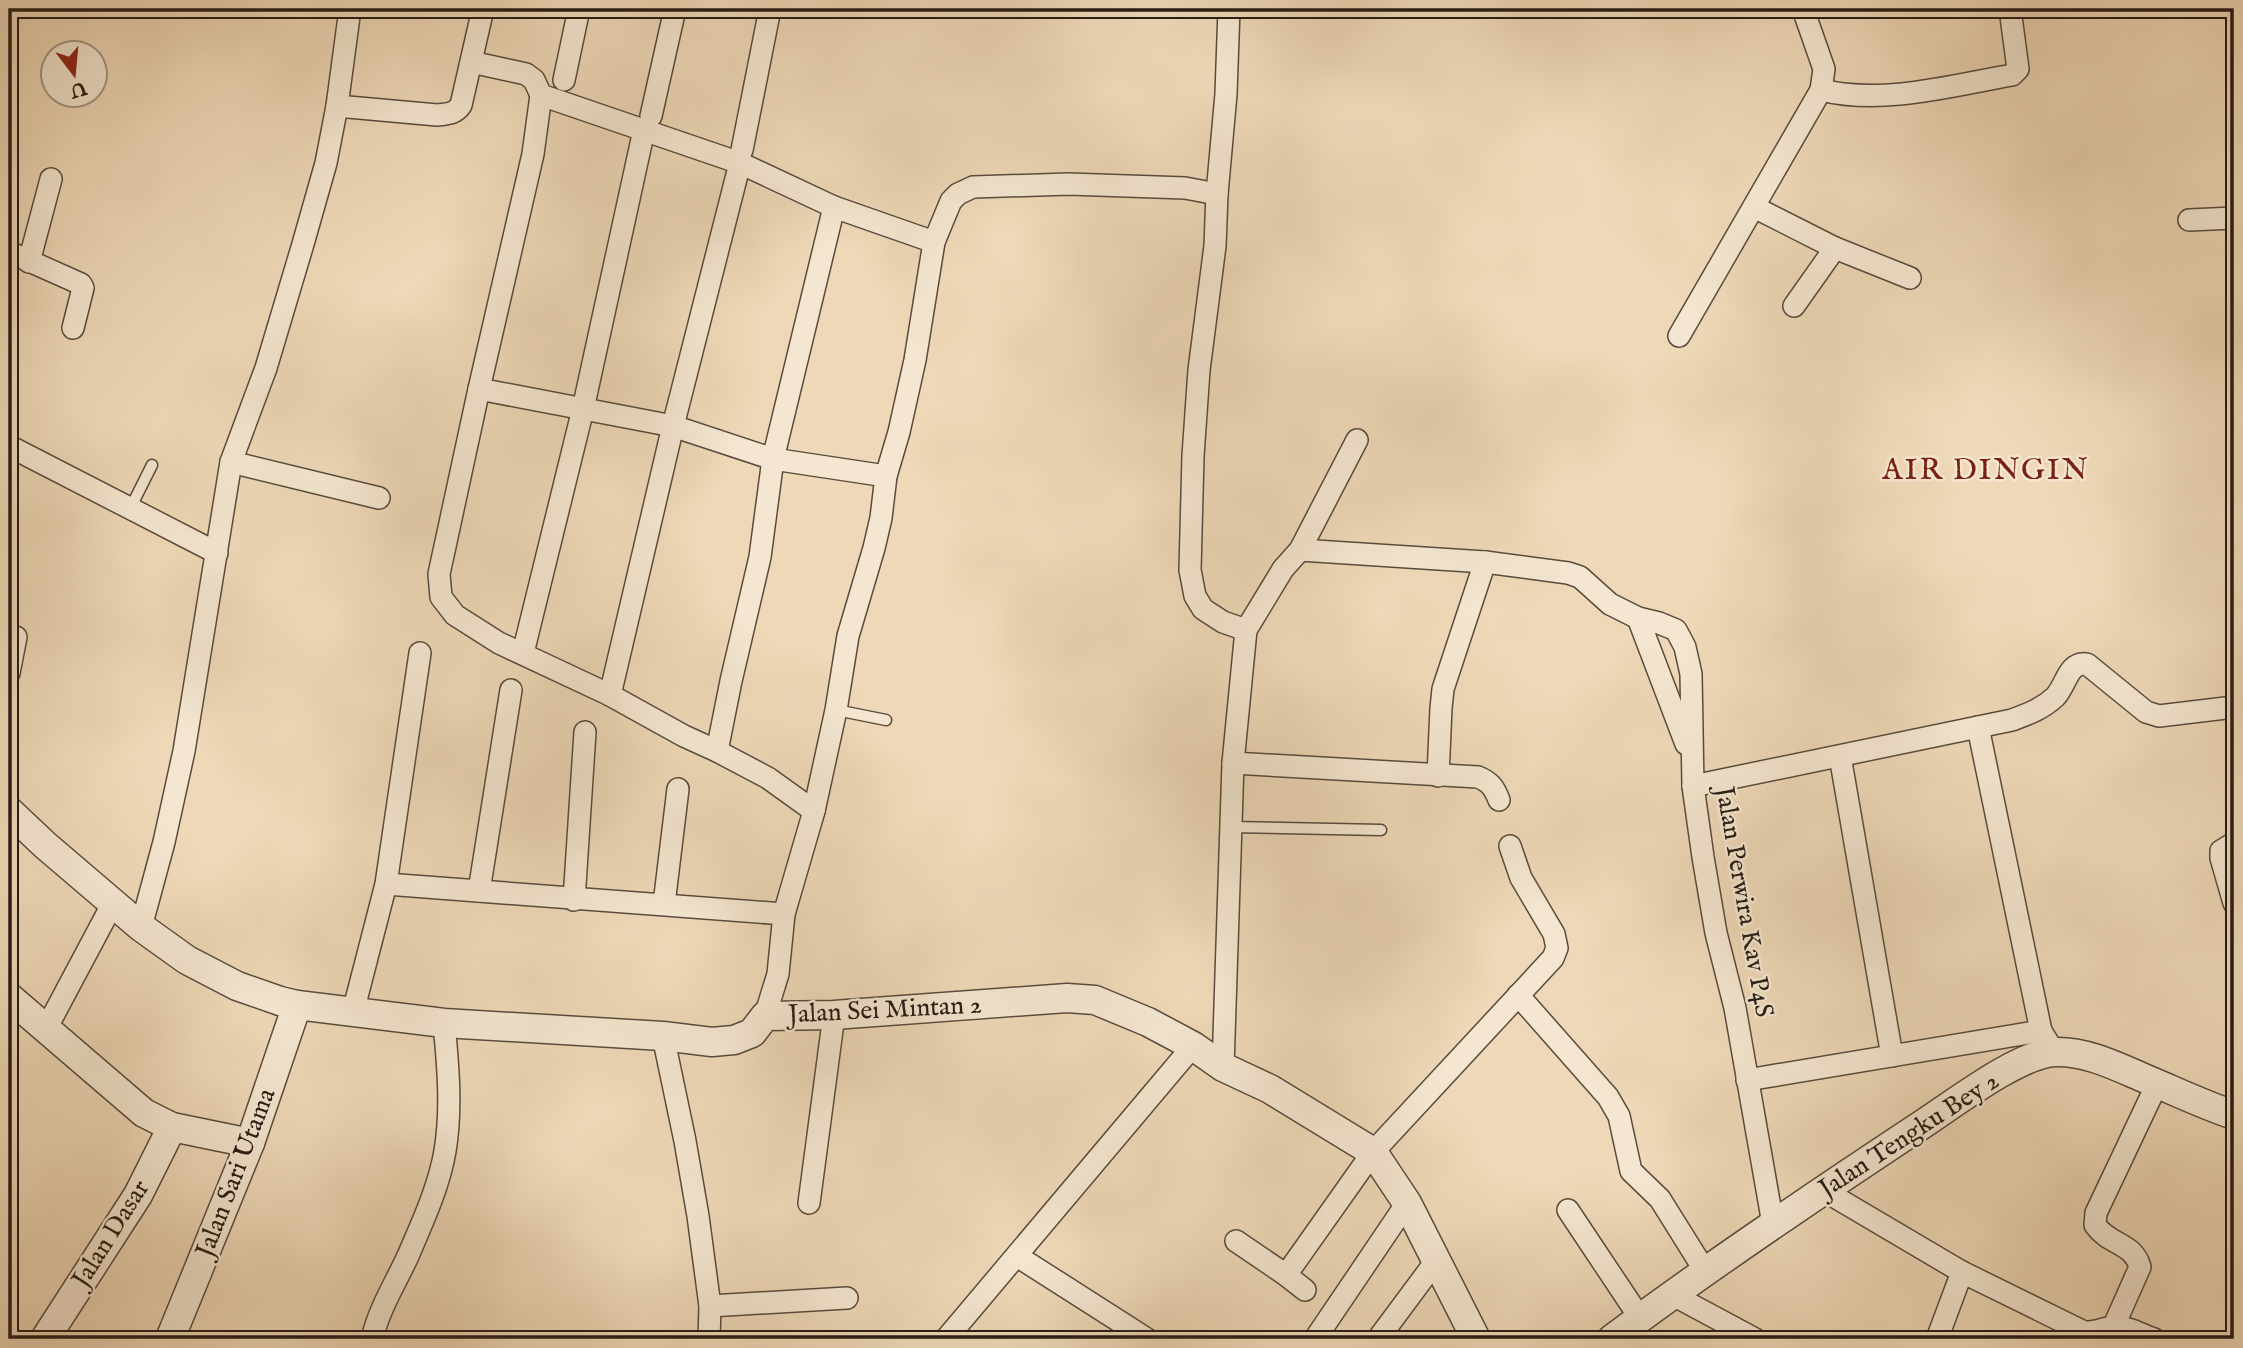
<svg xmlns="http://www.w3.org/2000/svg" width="2243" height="1348" viewBox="0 0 2243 1348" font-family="'IM FELL English',serif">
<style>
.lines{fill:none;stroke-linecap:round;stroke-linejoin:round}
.service-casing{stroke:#584b3e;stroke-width:13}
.minor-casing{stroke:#584b3e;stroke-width:24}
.tertiary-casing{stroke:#584b3e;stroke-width:31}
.service{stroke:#f4e6d0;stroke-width:10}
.minor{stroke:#f4e6d0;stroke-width:21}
.tertiary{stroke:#f4e6d0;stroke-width:28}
.labels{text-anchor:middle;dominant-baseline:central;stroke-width:5;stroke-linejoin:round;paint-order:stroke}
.street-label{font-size:26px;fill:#261c15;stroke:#f4e6d0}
.quarter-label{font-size:30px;letter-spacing:2px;fill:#7a1f14;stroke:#f4e6d0}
</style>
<rect width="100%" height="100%" fill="#eed8b7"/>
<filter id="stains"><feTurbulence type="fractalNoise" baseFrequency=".00286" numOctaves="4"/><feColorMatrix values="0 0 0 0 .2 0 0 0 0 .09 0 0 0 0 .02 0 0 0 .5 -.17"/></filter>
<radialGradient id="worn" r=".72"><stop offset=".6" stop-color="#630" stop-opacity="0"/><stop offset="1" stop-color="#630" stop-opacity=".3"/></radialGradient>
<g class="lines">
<defs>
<g id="service">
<path d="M130,509L152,465"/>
<path d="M836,710L886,720"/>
<path d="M1231,827L1381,830"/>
</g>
<g id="minor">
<path d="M1229,9L1226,94L1217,194L1215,246L1199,370L1193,456L1190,570L1195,596L1203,609L1223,622L1246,630"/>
<path d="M471,62L526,74L534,80L541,95L740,163L834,207L934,242L951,201L958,194L973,187L1069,184L1185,188L1217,194"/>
<path d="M564,80L579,9"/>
<path d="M1821,90C1883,105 1950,86 2012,75L2018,69L2010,9"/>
<path d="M541,95L533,154L479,389L439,574L441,597L455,615L499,643L610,695L684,736L717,751L768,778L814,811L784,914L778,974L765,1016"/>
<path d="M337,106L350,9"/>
<path d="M651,116L675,9"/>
<path d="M742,150L770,9"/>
<path d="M1754,207L1835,248L1910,278"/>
<path d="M2189,220L2234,218"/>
<path d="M9,252L81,284L83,288L73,328"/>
<path d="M29,262L51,179"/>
<path d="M1794,306L1835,248"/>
<path d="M1679,336L1821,90L1824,69L1803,9"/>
<path d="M479,389L673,426L773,459L886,476"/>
<path d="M9,446L217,553"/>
<path d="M231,462L379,498"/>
<path d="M1300,550L1485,562L1568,573L1580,577L1610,604L1638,618L1659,623L1676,630L1685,647L1691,674L1693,786L1703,857L1716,933L1735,1008L1773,1224"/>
<path d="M1638,618L1686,744"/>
<path d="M523,653L583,409L644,130"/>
<path d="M9,673L16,637"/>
<path d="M610,695L673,426L740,163"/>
<path d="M1978,727L2041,1031"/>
<path d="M717,751L731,681L760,557L773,459L834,207"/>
<path d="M1840,756L1892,1056"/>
<path d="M1233,763L1478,777C1490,782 1494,787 1499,800"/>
<path d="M1438,776L1441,708L1443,689L1485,562"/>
<path d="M1693,786L2012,720C2028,714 2042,709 2055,697C2066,686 2068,661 2087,664L2146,712L2159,716L2234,707"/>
<path d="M814,811L836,710L848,636L874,548L881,518L886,476L899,432L915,360L934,242"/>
<path d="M2234,843L2221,851V858L2234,903"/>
<path d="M386,884L784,914"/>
<path d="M479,891L511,690"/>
<path d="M574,900L585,732"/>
<path d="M664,904L678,789"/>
<path d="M141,927L164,842L184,751L231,462L266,368L303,244L326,163L337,106L437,115C447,114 455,114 461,105L483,9"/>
<path d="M1518,995L1608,1097L1619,1116L1631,1171L1660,1199L1705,1271"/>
<path d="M353,1012L386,884L420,653"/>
<path d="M46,1029L113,903"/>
<path d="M663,1036L685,1141L698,1216L710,1306L709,1339"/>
<path d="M1223,1067L1233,763L1246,630L1283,569L1300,550L1357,440"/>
<path d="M1747,1080L2041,1031L2054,1052"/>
<path d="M1823,1190L1962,1272L2084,1332C2095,1333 2103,1328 2114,1327C2127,1326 2142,1335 2154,1339"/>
<path d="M809,1203L834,1015"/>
<path d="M1568,1210L1640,1318"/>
<path d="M1236,1241L1286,1275L1305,1290"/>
<path d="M1017,1256L1147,1339"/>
<path d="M1286,1275L1373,1152L1553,958L1557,948L1554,934L1521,878L1510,846"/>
<path d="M1673,1295L1755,1339"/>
<path d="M710,1306L847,1298"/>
<path d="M372,1339C379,1309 395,1284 408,1256C422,1223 439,1187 445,1151C452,1109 448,1065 444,1023"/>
<path d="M946,1339L1193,1046"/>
<path d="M1315,1339L1407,1203"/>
<path d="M1378,1339L1436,1261"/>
<path d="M1937,1339L1962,1272"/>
<path d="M2108,1339L2140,1267C2133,1242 2110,1246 2095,1225L2096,1213L2157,1084"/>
</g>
<g id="tertiary">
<path d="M9,811L45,845L141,927L187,960L237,986L280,1001L297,1005L444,1023L663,1036L712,1042L734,1040L752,1033L765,1016L834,1015L1067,998L1095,1000L1148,1022L1193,1046L1223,1067L1270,1089L1373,1152L1407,1203L1476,1339"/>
<path d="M9,997L144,1113L172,1127L250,1143"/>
<path d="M45,1339L138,1195L172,1127"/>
<path d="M170,1339L250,1143L297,1005"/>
<path d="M1612,1339C1711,1265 1814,1196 1917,1128C1950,1107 2017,1054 2055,1052C2087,1051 2118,1067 2146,1079C2175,1091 2204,1105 2234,1115"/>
</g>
</defs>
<use href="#service" class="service-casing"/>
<use href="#minor" class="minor-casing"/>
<use href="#tertiary" class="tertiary-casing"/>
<use href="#service" class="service"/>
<use href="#minor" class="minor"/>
<use href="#tertiary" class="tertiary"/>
</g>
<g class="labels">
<g class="street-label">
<text transform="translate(1744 902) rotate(80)">Jalan Perwira Kav P4S</text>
<text transform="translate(885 1010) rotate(-3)">Jalan Sei Mintan 2</text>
<text transform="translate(1909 1135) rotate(-33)">Jalan Tengku Bey 2</text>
<text transform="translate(236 1173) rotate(-69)">Jalan Sari Utama</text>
<text transform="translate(111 1234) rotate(-58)">Jalan Dasar</text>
</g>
<g class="quarter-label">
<text x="1986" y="471">AIR DINGIN</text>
</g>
</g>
<rect width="2243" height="1348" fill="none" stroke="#eed8b7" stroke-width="35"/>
<rect x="10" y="10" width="2222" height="1327" fill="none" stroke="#261c15" stroke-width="3.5"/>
<rect x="18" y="18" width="2208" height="1313" fill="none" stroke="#261c15" stroke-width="2"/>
<g transform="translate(74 74) rotate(164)"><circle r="33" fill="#f4e6d0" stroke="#a29585" stroke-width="2"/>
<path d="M0-5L12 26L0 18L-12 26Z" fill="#8f2418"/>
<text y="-10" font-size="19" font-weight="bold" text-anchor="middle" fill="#261c15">U</text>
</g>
<rect width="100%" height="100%" filter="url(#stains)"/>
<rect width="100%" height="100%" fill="url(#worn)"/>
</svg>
